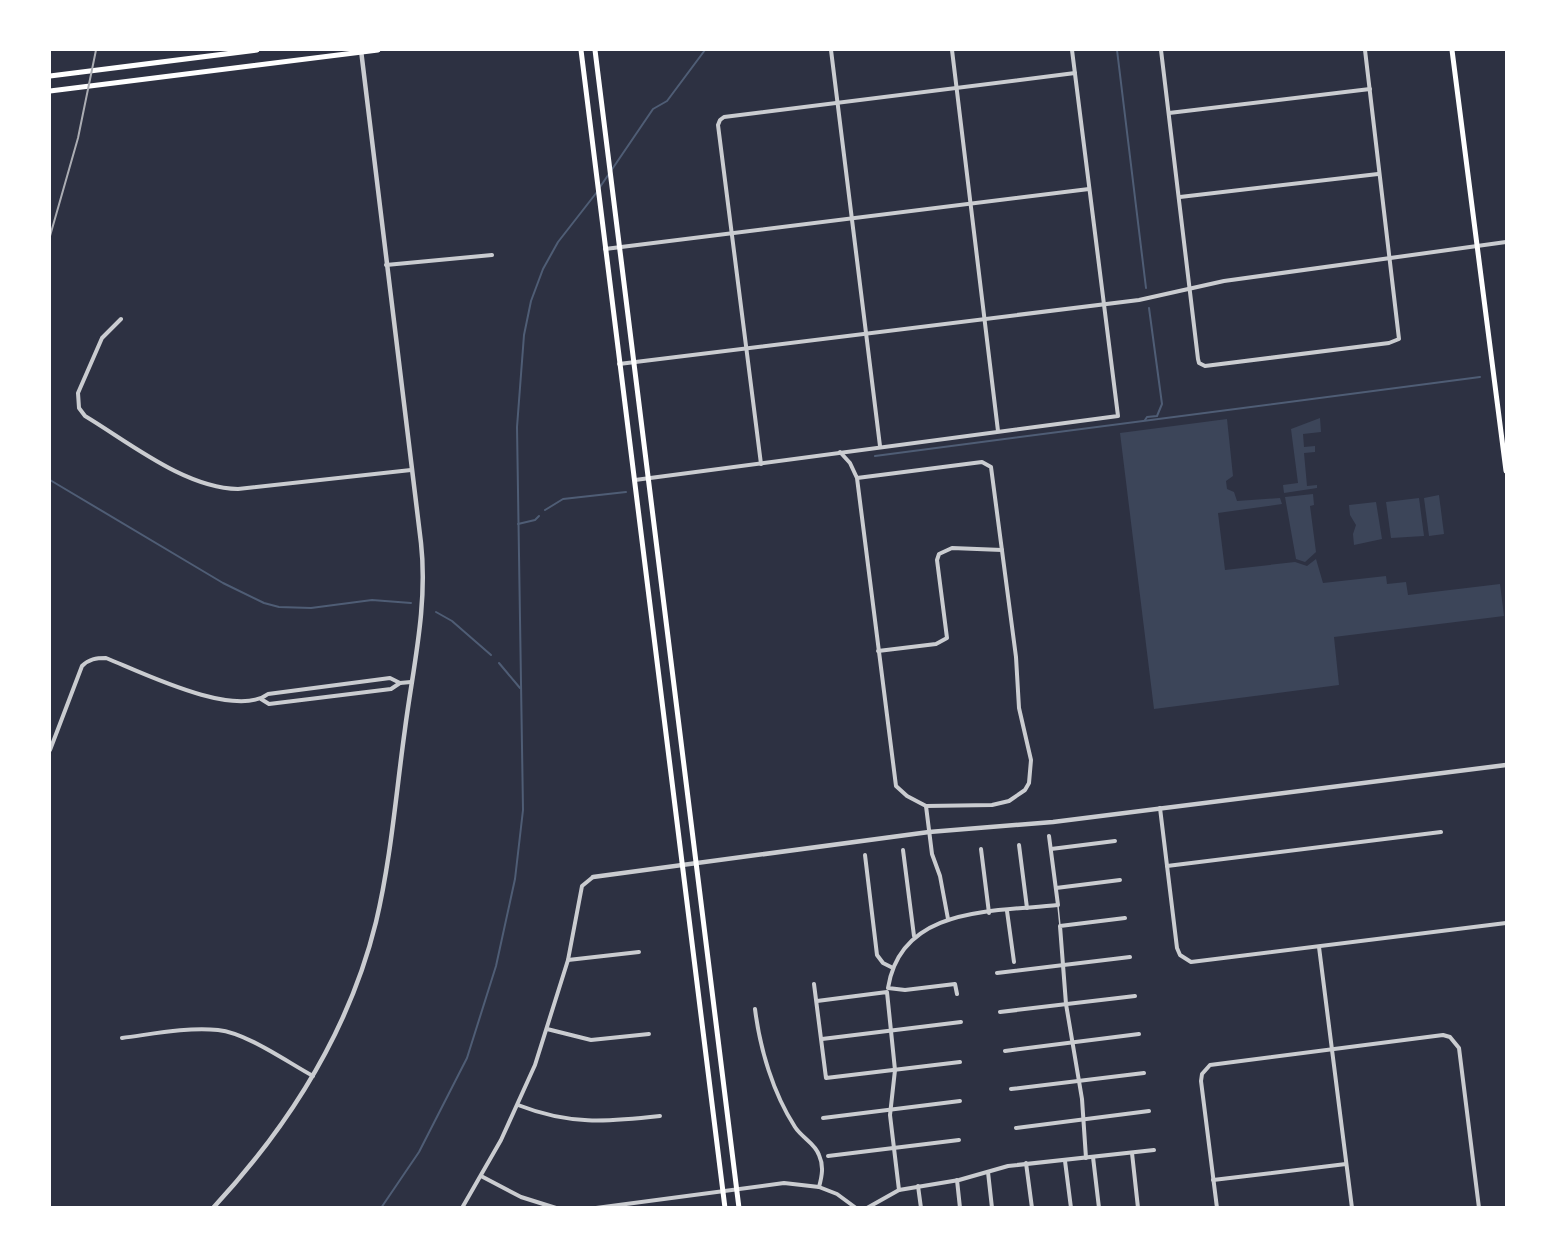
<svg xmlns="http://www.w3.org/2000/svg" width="1556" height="1257" viewBox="0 0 1556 1257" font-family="Karla,sans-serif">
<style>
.green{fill:#3c4559}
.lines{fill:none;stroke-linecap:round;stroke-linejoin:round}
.stream{stroke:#4f5d75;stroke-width:2}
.service{stroke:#caccd0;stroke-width:1.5}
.minor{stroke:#caccd0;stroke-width:4}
.tertiary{stroke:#caccd0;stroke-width:4.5}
.secondary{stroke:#fff;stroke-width:5}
.primary{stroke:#fff;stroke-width:5}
.rail{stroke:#abadb3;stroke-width:2}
</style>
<rect width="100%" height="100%" fill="#2d3142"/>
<g class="green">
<path d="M1320,418L1321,432L1303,434L1304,447L1315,446V452L1304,453L1307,486L1317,485V488L1284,493L1283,485L1298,483L1291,429Z"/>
<path d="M1227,419L1233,476L1226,481L1227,489L1234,492L1237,501L1280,498L1282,504L1218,513L1225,570L1295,562L1307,566L1316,559L1323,583L1386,576L1387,584L1406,582L1408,595L1500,584L1504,616L1334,637L1339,685L1154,709L1120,433Z"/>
<path d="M1313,494L1314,505L1310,506L1316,552L1305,562L1296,559L1285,497Z"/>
<path d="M1439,495L1444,534L1429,536L1424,498Z"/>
<path d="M1419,498L1424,536L1391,538L1386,502Z"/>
<path d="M1376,502L1382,539L1354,545L1353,534L1356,525L1350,515L1349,505Z"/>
</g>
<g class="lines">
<g class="stream">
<path d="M1117,50L1146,288"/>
<path d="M600,187L653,109L667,101L705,50"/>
<path d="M1145,420L1147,417L1157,416L1162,404L1149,308"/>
<path d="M875,456L1480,377"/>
<path d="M50,480L223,583L264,603L279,607L311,608L372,600L411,603"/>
<path d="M545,510L563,499L626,492"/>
<path d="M518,524L535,520L539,516"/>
<path d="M436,612L452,621L491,655"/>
<path d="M499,663L520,688"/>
<path d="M381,1208L419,1152L467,1058L496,966L515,879L523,810L517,427L524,335L531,301L543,269L558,242L597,192"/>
</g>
<path class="service" d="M1058,906L1060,926"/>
<g class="minor">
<path d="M831,50L880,446"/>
<path d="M952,50L998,431"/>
<path d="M1161,50L1198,359L1199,363L1205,366L1389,343L1399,339L1365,50"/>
<path d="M1169,113L1370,89"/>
<path d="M1180,197L1378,174"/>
<path d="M605,249L1089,189"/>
<path d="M386,265L492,255"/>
<path d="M121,319L102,338L78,393L79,408L85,416C130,443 185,488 238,489L411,470"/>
<path d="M619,364L1139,300L1224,281L1506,242"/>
<path d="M840,452L850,463L857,478L896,786L907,796L926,806L992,805L1009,801L1025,790L1029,783L1031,760L1019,708L1016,657L991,467L982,462L857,478"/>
<path d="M761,464L718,125L720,120L724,117L1075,73"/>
<path d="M635,480L1118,416L1072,50"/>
<path d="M878,651L936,644L947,638L937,560L939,554L952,548L1002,550"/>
<path d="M261,699L269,704L391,689L400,683L411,682"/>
<path d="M50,750L82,666C89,659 96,658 106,658C141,672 235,719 268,694L390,678L400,683"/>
<path d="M926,806L932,854L940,876L948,919"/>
<path d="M1160,808L1177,948L1180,955L1191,962L1506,923"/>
<path d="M1019,845L1027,908"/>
<path d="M981,849L989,913"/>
<path d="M1051,849L1115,841"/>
<path d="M903,850L914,936"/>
<path d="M865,855L877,955L883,963L893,968"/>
<path d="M1167,866L1441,832"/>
<path d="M1056,888L1120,880"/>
<path d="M1007,911L1014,962"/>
<path d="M1319,947L1352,1208"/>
<path d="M568,960L639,952"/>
<path d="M997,973L1130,957"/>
<path d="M814,984L826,1078L960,1062"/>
<path d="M957,994L955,984L905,990L888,988C901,906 993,912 1058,905L1049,836"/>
<path d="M817,1001L887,992L895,1070L890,1115L899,1190"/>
<path d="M755,1009C760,1049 773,1093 795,1127C802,1138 815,1143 819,1155C824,1166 822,1176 819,1187"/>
<path d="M1000,1012L1135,996"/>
<path d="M547,1029L591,1040L649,1034"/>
<path d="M122,1038C153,1034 186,1027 218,1030C247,1033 287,1062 313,1076"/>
<path d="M822,1039L961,1022"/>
<path d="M1005,1051L1139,1034"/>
<path d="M1011,1089L1144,1073"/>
<path d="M518,1105C569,1125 606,1122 660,1116"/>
<path d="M823,1118L960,1101"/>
<path d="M1016,1128L1149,1111"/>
<path d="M1132,1153L1138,1208"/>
<path d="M828,1156L959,1140"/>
<path d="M1093,1157L1099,1208"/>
<path d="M1086,1158L1082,1099L1066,1004L1060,926L1125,918"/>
<path d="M1065,1161L1071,1208"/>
<path d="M1026,1163L1032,1208"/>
<path d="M988,1172L992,1208"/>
<path d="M481,1176L521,1197L556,1208"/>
<path d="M957,1180L960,1208"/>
<path d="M1213,1180L1346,1164"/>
<path d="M918,1186L921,1208"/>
<path d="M462,1208L501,1140L535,1065L568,960L582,886L593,877"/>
<path d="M596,1208L784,1183L819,1187L837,1194L856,1208"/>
<path d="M867,1208L899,1190L959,1180L1008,1166L1154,1150"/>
<path d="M1217,1208L1201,1081L1202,1074L1210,1065L1443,1035L1450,1037L1459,1048L1479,1208"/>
</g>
<g class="tertiary">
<path d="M593,877L929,832L1053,822L1506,765"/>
<path d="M213,1208C289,1126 349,1032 376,922C391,859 396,793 405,729C413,667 428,606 421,543L361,50"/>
</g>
<g class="secondary">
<path d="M1452,50L1506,471"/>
<path d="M50,76L257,50"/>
<path d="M50,91L378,50"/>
</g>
<g class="primary">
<path d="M581,50L725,1208"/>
<path d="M595,50L739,1208"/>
</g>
<path class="rail" d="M50,236L78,138L96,50"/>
</g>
<rect width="1556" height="1257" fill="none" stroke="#ffffff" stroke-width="102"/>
</svg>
